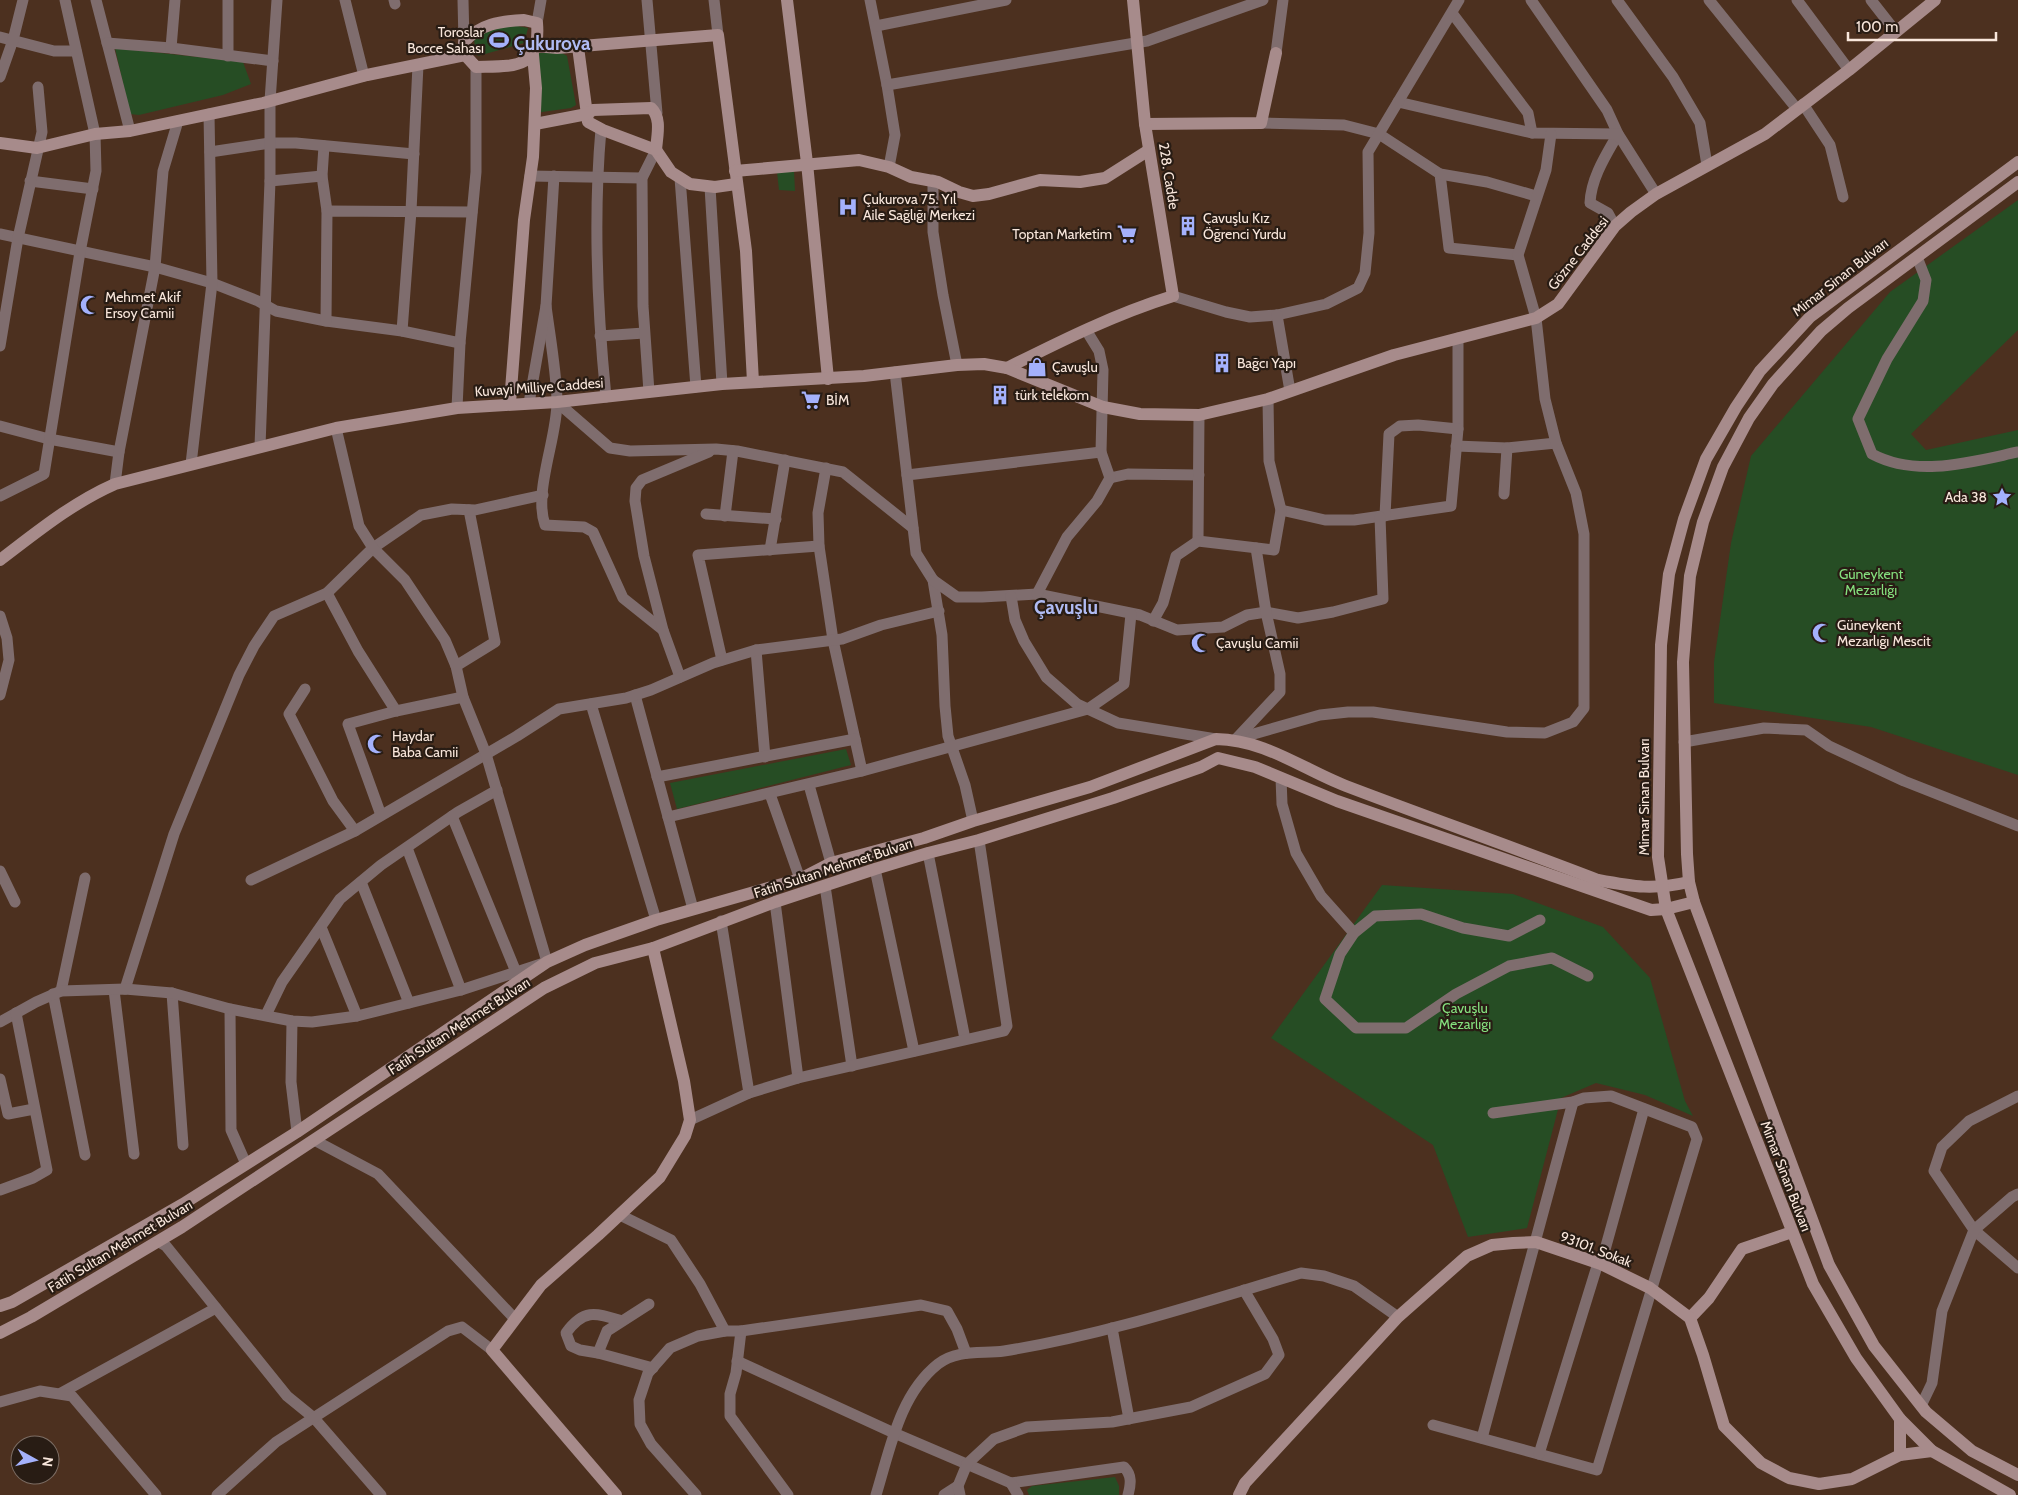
<svg xmlns="http://www.w3.org/2000/svg" width="2018" height="1495" viewBox="0 0 2018 1495" font-family="Cabin,sans-serif">
<style>
.green{fill:#264d24}
.lines{fill:none;stroke-linecap:round;stroke-linejoin:round}
.street{stroke:#7f6d6e;stroke-width:11}
.secondary{stroke:#a78b8b;stroke-width:12}
.labels{text-anchor:middle;dominant-baseline:central;stroke-width:4.5;stroke-linejoin:round;paint-order:stroke}
.poi-label{font-size:14px;fill:#f9e7dc;stroke:#281c14;text-anchor:start}
.street-label{font-size:14px;fill:#f9e7dc;stroke:#281c14}
.park-label{font-size:14px;fill:#85e07e;stroke:#281c14}
.district-label{font-size:19px;font-weight:bold;fill:#b0bbf3;stroke:#281c14}
</style>
<rect width="100%" height="100%" fill="#4c301f"/>
<g class="green">
<path d="M506,24L528,28L524,43L478,56L475,48L474,38Z"/>
<path d="M115,48L243,62L251,84L223,95L139,115L130,114Z"/>
<path d="M537,53H562L567,56L576,105L571,108L535,113Z"/>
<path d="M794,171L795,191L779,190L777,172Z"/>
<path d="M2018,200V330L1911,434L1926,450L2018,430V775L1871,727L1714,703V662L1731,543L1751,456L1890,292Z"/>
<path d="M846,749L851,765L677,809L670,783Z"/>
<path d="M1382,885L1513,894L1603,927L1650,978L1685,1101L1693,1116L1645,1095L1596,1083L1561,1098L1527,1228L1468,1237L1433,1145L1271,1038Z"/>
<path d="M1115,1477L1119,1486V1495H1029L1027,1490L1032,1486Z"/>
</g>
<g class="lines">
<g class="street">
<path d="M96,0L130,131"/>
<path d="M228,0V56"/>
<path d="M345,0L364,76"/>
<path d="M394,0L395,4"/>
<path d="M463,0L464,42"/>
<path d="M647,0L657,113"/>
<path d="M714,0L718,35"/>
<path d="M870,0L887,85L895,135L889,167"/>
<path d="M1531,0L1607,110L1618,134C1606,155 1591,178 1590,203L1608,213L1615,226"/>
<path d="M1617,0L1673,77L1700,123L1707,165"/>
<path d="M1709,0L1797,109"/>
<path d="M1797,0L1849,70"/>
<path d="M1871,0L1896,32"/>
<path d="M1452,13L1528,113L1532,133"/>
<path d="M537,23L541,0"/>
<path d="M876,26L1006,0"/>
<path d="M0,37L54,51H76"/>
<path d="M107,43L171,48L273,61"/>
<path d="M171,48L175,0"/>
<path d="M1276,53L1283,0"/>
<path d="M0,77L13,40L23,0"/>
<path d="M887,85L1147,41L1263,0"/>
<path d="M1398,102L1532,133L1618,134L1656,194"/>
<path d="M1803,104L1830,145L1843,197"/>
<path d="M1261,123L1344,125L1379,134L1440,174L1449,248L1518,255"/>
<path d="M601,129C593,219 597,307 606,397"/>
<path d="M324,146L322,176L327,211"/>
<path d="M210,152L270,143H296L414,154"/>
<path d="M1440,174L1487,182L1536,196"/>
<path d="M530,176L642,178"/>
<path d="M680,178L696,387"/>
<path d="M933,180V232L943,295L957,365"/>
<path d="M30,181L93,189"/>
<path d="M270,181L322,176"/>
<path d="M710,187L722,384"/>
<path d="M0,234L155,267L212,283L258,301L276,311L326,321L402,331L460,343"/>
<path d="M1917,257L1926,280L1923,301L1887,359L1858,419L1872,454C1917,478 1971,462 2018,452"/>
<path d="M1173,296L1226,312L1250,317L1277,315L1326,304L1358,288L1365,273L1369,233L1368,152L1459,0"/>
<path d="M546,306C550,337 556,369 557,400C558,436 533,491 545,525L584,527L593,532L623,598L663,630"/>
<path d="M1277,315L1290,391"/>
<path d="M326,321L327,211L472,212"/>
<path d="M402,331L411,211L418,65"/>
<path d="M600,336L644,333"/>
<path d="M0,346L18,238L42,132L38,87"/>
<path d="M895,372L916,553L933,580L942,635L945,706L948,736L965,785L973,821"/>
<path d="M649,392L643,306L642,178L656,150"/>
<path d="M557,402L610,448L630,451L716,449L737,451L843,472L913,528"/>
<path d="M529,403L546,306L554,176"/>
<path d="M457,408L460,343L476,172V67"/>
<path d="M0,426L49,439L119,452"/>
<path d="M260,446L270,181V101L277,0"/>
<path d="M1456,446L1507,448L1556,443"/>
<path d="M191,464L212,283L209,114"/>
<path d="M826,468L818,513L819,546L833,640L862,771"/>
<path d="M907,475L1101,452"/>
<path d="M1110,478L1128,474L1199,475"/>
<path d="M115,484L119,452L155,267L163,171L178,121"/>
<path d="M1504,494L1507,448"/>
<path d="M0,496L44,474L80,252L96,171L95,134L65,0"/>
<path d="M1281,510L1325,520H1354L1451,506L1458,429V338"/>
<path d="M706,514L776,519"/>
<path d="M725,516L733,451"/>
<path d="M1385,516L1389,434L1400,426L1418,425L1458,429"/>
<path d="M1198,541L1199,415"/>
<path d="M770,550L785,460"/>
<path d="M933,580L957,597H982L1037,594L1140,615L1177,630L1223,627L1247,615L1266,612L1298,618L1333,612L1383,599L1380,517"/>
<path d="M327,593L358,651L396,711"/>
<path d="M1037,594L1067,537L1097,501L1110,478L1101,452L1103,370L1099,351L1086,330"/>
<path d="M1011,596L1015,620L1024,641L1046,677L1077,704L1118,723L1216,739"/>
<path d="M0,616L7,638L9,660L0,695"/>
<path d="M1153,621L1163,603L1176,556L1198,541L1274,550L1281,510L1269,461L1268,399"/>
<path d="M756,650L765,757"/>
<path d="M722,660L698,555L819,546"/>
<path d="M456,666L495,642L469,510"/>
<path d="M680,677L663,630L644,556L635,501L636,488L642,480L709,452"/>
<path d="M305,689L289,714L333,801L355,831"/>
<path d="M635,695L693,909"/>
<path d="M591,704L656,920"/>
<path d="M1236,739L1320,715L1348,712H1373L1507,732L1545,733L1573,722L1584,708V534L1576,493L1556,443L1545,399L1536,318L1518,255L1546,170L1551,134"/>
<path d="M1236,739L1280,692V674L1266,612L1256,548"/>
<path d="M1684,742L1764,728L1806,730L1829,746L1904,781L2018,826"/>
<path d="M657,777L855,739"/>
<path d="M1281,778L1282,804L1296,853L1321,896L1354,933"/>
<path d="M809,785L831,863"/>
<path d="M770,794L800,879"/>
<path d="M381,815L348,724L396,711L463,697"/>
<path d="M452,816L516,972"/>
<path d="M668,817L862,771L1088,709L1124,684L1131,614"/>
<path d="M407,848L461,990"/>
<path d="M928,853L965,1039"/>
<path d="M875,869L914,1051"/>
<path d="M0,871L15,902"/>
<path d="M251,880L355,831L517,736L559,709L626,698L651,690L713,663L756,650L842,639L881,625L939,611"/>
<path d="M361,882L409,1003"/>
<path d="M825,886L852,1066"/>
<path d="M775,902L798,1078"/>
<path d="M1540,920L1509,936L1463,928L1421,914L1375,916L1354,933L1340,954L1325,999L1356,1028H1406L1456,994L1509,966L1552,958L1588,976"/>
<path d="M721,921L749,1093"/>
<path d="M321,927L357,1016"/>
<path d="M125,989L174,834L239,675L254,646L274,616L327,593L373,548L421,515L452,509L475,510L543,495"/>
<path d="M114,990L134,1154"/>
<path d="M61,991L85,878"/>
<path d="M172,993L183,1145"/>
<path d="M53,994L85,1155"/>
<path d="M230,1009L231,1130L246,1164"/>
<path d="M266,1015L282,982L340,899L381,865L458,812L497,790"/>
<path d="M292,1021L291,1082L297,1132"/>
<path d="M0,1022L36,1002L61,991L125,989L172,993L230,1009L292,1021L312,1022L357,1016L461,990L547,962L486,754L463,697L456,666L445,640L405,580L373,548L359,526L336,428"/>
<path d="M0,1079L8,1114L34,1109"/>
<path d="M2018,1096L1969,1121L1942,1147L1934,1171L1974,1230L2018,1268"/>
<path d="M690,1120L749,1093L798,1078L1004,1031L1007,1026L979,840"/>
<path d="M314,1140L378,1174L515,1319"/>
<path d="M0,1190L33,1178L47,1170L16,1013"/>
<path d="M620,1215L671,1240L700,1284L725,1331"/>
<path d="M159,1242L166,1246L287,1396L314,1418L381,1495"/>
<path d="M1601,1264L1644,1109"/>
<path d="M649,1304L607,1331L598,1353L653,1368"/>
<path d="M1112,1328L1129,1419"/>
<path d="M741,1331L736,1373L730,1394V1416L788,1495"/>
<path d="M598,1353L580,1350L571,1346L566,1333C584,1308 596,1313 622,1321"/>
<path d="M737,1361L894,1433L1011,1483L1124,1467C1132,1475 1131,1484 1128,1495"/>
<path d="M61,1393L216,1308"/>
<path d="M0,1402L40,1391L72,1396L156,1495"/>
<path d="M1921,1406L1932,1383L1942,1311L1974,1230L2012,1197L2018,1194"/>
<path d="M1433,1425L1597,1470L1697,1139L1692,1127L1611,1096L1584,1098L1573,1102L1493,1113"/>
<path d="M1482,1438L1573,1102"/>
<path d="M1539,1454L1598,1263"/>
<path d="M1011,1483L1018,1495"/>
<path d="M217,1495L276,1442L448,1331L462,1327L492,1350"/>
<path d="M696,1495L651,1444L640,1424L639,1400L648,1373L670,1348L698,1336L725,1331H741L921,1305L947,1311L957,1329L966,1353"/>
<path d="M876,1495C890,1450 899,1395 938,1364C957,1349 982,1354 1004,1351C1105,1335 1203,1302 1301,1273L1324,1276L1354,1286L1398,1317"/>
<path d="M944,1495L958,1486"/>
<path d="M960,1495L958,1486L967,1464L994,1439L1027,1427L1112,1422L1191,1407L1265,1374L1279,1355L1273,1339L1244,1290"/>
</g>
<g class="secondary">
<path d="M787,0L807,163L828,379"/>
<path d="M524,20L537,23C541,70 513,66 476,67L465,55L464,42C480,24 500,21 524,20Z"/>
<path d="M536,46L557,48L718,35L746,251L753,382"/>
<path d="M578,47L588,122L603,130L656,150L671,172L690,184L715,187L736,184"/>
<path d="M535,124L587,114L593,110L651,108C662,118 657,136 656,150"/>
<path d="M1145,124L1261,123L1276,53"/>
<path d="M0,143L37,148L95,134L130,131L263,103L367,75L465,55"/>
<path d="M735,171L859,160L889,167L911,177L938,182L959,192L973,196L989,194L1040,180L1080,182L1105,178L1149,150"/>
<path d="M2018,182L1848,308L1821,331L1773,384L1749,418L1723,467L1703,522L1690,576L1683,662L1687,854L1689,882L1694,902L1829,1265L1874,1346L1926,1412L1972,1451L2018,1475"/>
<path d="M1007,368C1061,341 1115,314 1173,296L1145,124L1133,0"/>
<path d="M510,403L524,220L533,157L536,88L533,55"/>
<path d="M0,560C37,532 72,503 115,484L336,428L457,408L557,402L722,384L864,376L957,365L984,364L1007,368L1103,407L1140,414L1199,415L1268,399L1394,355L1536,318L1558,304L1615,226L1631,212L1656,194L1765,134L1849,70L1935,0"/>
<path d="M0,1306L12,1302L183,1204L297,1132L547,962L585,945L656,920L800,879L831,863L924,838L973,821L1090,787L1216,739C1266,740 1302,769 1346,786C1430,818 1515,848 1598,880C1635,887 1653,890 1689,882"/>
<path d="M1690,1318L1709,1298L1742,1249L1792,1232"/>
<path d="M0,1333L31,1317L182,1227L544,988L595,963L653,948L775,902L875,869L928,853L979,840L1113,798L1201,767L1218,758L1255,767L1337,801L1651,910L1666,909L1694,902"/>
<path d="M1900,1455V1419"/>
<path d="M616,1495L492,1350L541,1285L598,1235L660,1177L685,1136L690,1120L684,1081L653,948"/>
<path d="M1239,1495L1245,1483L1398,1317L1467,1256L1492,1245L1513,1243L1536,1242L1601,1264L1650,1288L1690,1318L1703,1355L1724,1426L1761,1463L1789,1478L1819,1484L1852,1479L1900,1455L1932,1451"/>
<path d="M2010,1495L1932,1451L1900,1419L1856,1358L1813,1284L1666,909L1658,857L1661,645L1669,574L1684,519L1706,459L1736,407L1760,371L1810,317L2018,162"/>
</g>
</g>
<defs>
<symbol id="stadium-bare" viewBox="-9 -9 18 18"><path d="M0-5a6.5 5 0 1 0 0 10a6.5 5 0 1 0 0-10ZM-3.5-1.8h7v3.6h-7Z" fill="#a4b1fc" stroke="#281c14" stroke-width="2.5" paint-order="stroke"/></symbol>
<symbol id="hospital-bare" viewBox="-9 -9 18 18"><path d="M-5-5h3v3.5h4V-5h3V5h-3V1.5h-4V5h-3Z" fill="#a4b1fc" stroke="#281c14" stroke-width="2.5" paint-order="stroke"/></symbol>
<symbol id="building-bare" viewBox="-9 -9 18 18"><path d="M-4-6H4V6H1V3H-1V6H-4ZM-2.5-4.3h1.7v1.8h-1.7ZM.8-4.3h1.7v1.8H.8ZM-2.5-1h1.7V.8h-1.7ZM.8-1h1.7V.8H.8Z" fill="#a4b1fc" stroke="#281c14" stroke-width="2.5" paint-order="stroke"/></symbol>
<symbol id="supermarket-bare" viewBox="-9 -9 18 18"><path d="M-6-5.5h2.5l.6 2H6L4.5 2H-2.5L-4.4-4H-6ZM-1.5 3.2a1.3 1.3 0 1 0 .1 0ZM3 3.2a1.3 1.3 0 1 0 .1 0Z" fill="#a4b1fc" stroke="#281c14" stroke-width="2.5" paint-order="stroke"/></symbol>
<symbol id="mosque-bare" viewBox="-9 -9 18 18"><path d="M3.5-4.9A6 6 0 1 0 3.5 4.9A5 5 0 1 1 3.5-4.9Z" fill="#a4b1fc" stroke="#281c14" stroke-width="2.5" paint-order="stroke"/></symbol>
<symbol id="shop-bare" viewBox="-9 -9 18 18"><path d="M-5-2.5h2.3a2.7 3.5 0 0 1 5.4 0H5L5.5 6h-11ZM-1.5-2.5h3a1.5 2.3 0 0 0-3 0Z" fill="#a4b1fc" stroke="#281c14" stroke-width="2.5" paint-order="stroke"/></symbol>
<symbol id="sight-bare" viewBox="-9 -9 18 18"><path d="M0-6L1.8-2.2L6-1.7L2.9 1.2L3.7 5.4L0 3.3L-3.7 5.4L-2.9 1.2L-6-1.7L-1.8-2.2Z" fill="#a4b1fc" stroke="#281c14" stroke-width="2.5" paint-order="stroke"/></symbol>
</defs>
<g fill-rule="evenodd">
<use href="#stadium-bare" x="485" y="26" width="28" height="28"/>
<use href="#hospital-bare" x="834" y="193" width="28" height="28"/>
<use href="#building-bare" x="1174" y="212" width="28" height="28"/>
<use href="#supermarket-bare" x="1113" y="220" width="28" height="28"/>
<use href="#mosque-bare" x="76" y="291" width="28" height="28"/>
<use href="#building-bare" x="1208" y="349" width="28" height="28"/>
<use href="#shop-bare" x="1023" y="353" width="28" height="28"/>
<use href="#building-bare" x="986" y="381" width="28" height="28"/>
<use href="#supermarket-bare" x="797" y="386" width="28" height="28"/>
<use href="#sight-bare" x="1988" y="483" width="28" height="28"/>
<use href="#mosque-bare" x="1808" y="619" width="28" height="28"/>
<use href="#mosque-bare" x="1187" y="629" width="28" height="28"/>
<use href="#mosque-bare" x="363" y="730" width="28" height="28"/>
</g>
<g class="labels">
<g class="poi-label">
<text x="484" y="32" text-anchor="end">Toroslar<tspan x="484" dy="16">Bocce Sahası</tspan></text>
<text x="863" y="199">Çukurova 75. Yıl<tspan x="863" dy="16">Aile Sağlığı Merkezi</tspan></text>
<text x="1203" y="218">Çavuşlu Kız<tspan x="1203" dy="16">Öğrenci Yurdu</tspan></text>
<text x="1112" y="234" text-anchor="end">Toptan Marketim</text>
<text x="105" y="297">Mehmet Akif<tspan x="105" dy="16">Ersoy Camii</tspan></text>
<text x="1237" y="363">Bağcı Yapı</text>
<text x="1052" y="367">Çavuşlu</text>
<text x="1015" y="395">türk telekom</text>
<text x="826" y="400">BİM</text>
<text x="1987" y="497" text-anchor="end">Ada 38</text>
<text x="1837" y="625">Güneykent<tspan x="1837" dy="16">Mezarlığı Mescit</tspan></text>
<text x="1216" y="643">Çavuşlu Camii</text>
<text x="392" y="736">Haydar<tspan x="392" dy="16">Baba Camii</tspan></text>
</g>
<g class="street-label">
<text transform="translate(1169 176) rotate(81)">228. Cadde</text>
<text transform="translate(1578 253) rotate(-52)">Gözne Caddesi</text>
<text transform="translate(1840 277) rotate(-38)">Mimar Sinan Bulvarı</text>
<text transform="translate(539 387) rotate(-4)">Kuvayi Milliye Caddesi</text>
<text transform="translate(1644 797) rotate(-90)">Mimar Sinan Bulvarı</text>
<text transform="translate(833 868) rotate(-18)">Fatih Sultan Mehmet Bulvarı</text>
<text transform="translate(459 1026) rotate(-33)">Fatih Sultan Mehmet Bulvarı</text>
<text transform="translate(1786 1176) rotate(69)">Mimar Sinan Bulvarı</text>
<text transform="translate(120 1246) rotate(-31)">Fatih Sultan Mehmet Bulvarı</text>
<text transform="translate(1596 1249) rotate(21)">93101. Sokak</text>
</g>
<g class="park-label">
<text x="1871" y="574">Güneykent<tspan x="1871" dy="16">Mezarlığı</tspan></text>
<text x="1465" y="1008">Çavuşlu<tspan x="1465" dy="16">Mezarlığı</tspan></text>
</g>
<g class="district-label">
<text x="552" y="43">Çukurova</text>
<text x="1066" y="607">Çavuşlu</text>
</g>
</g>
<g transform="translate(35 1460) rotate(98)"><circle r="24" fill="#281c14" stroke="#7c6d64"/>
<path d="M0-4L9 19L0 12L-9 19Z" fill="#a4b1fc"/>
<text y="-8" font-size="14" font-weight="bold" text-anchor="middle" fill="#f9e7dc">N</text>
</g>
<path d="M1848 32v8h148v-8" fill="none" stroke="#f9e7dc" stroke-width="2.5"/>
<text x="1856" y="32" font-size="15" fill="#f9e7dc" stroke="#281c14" stroke-width="4" paint-order="stroke">100 m</text>
</svg>
